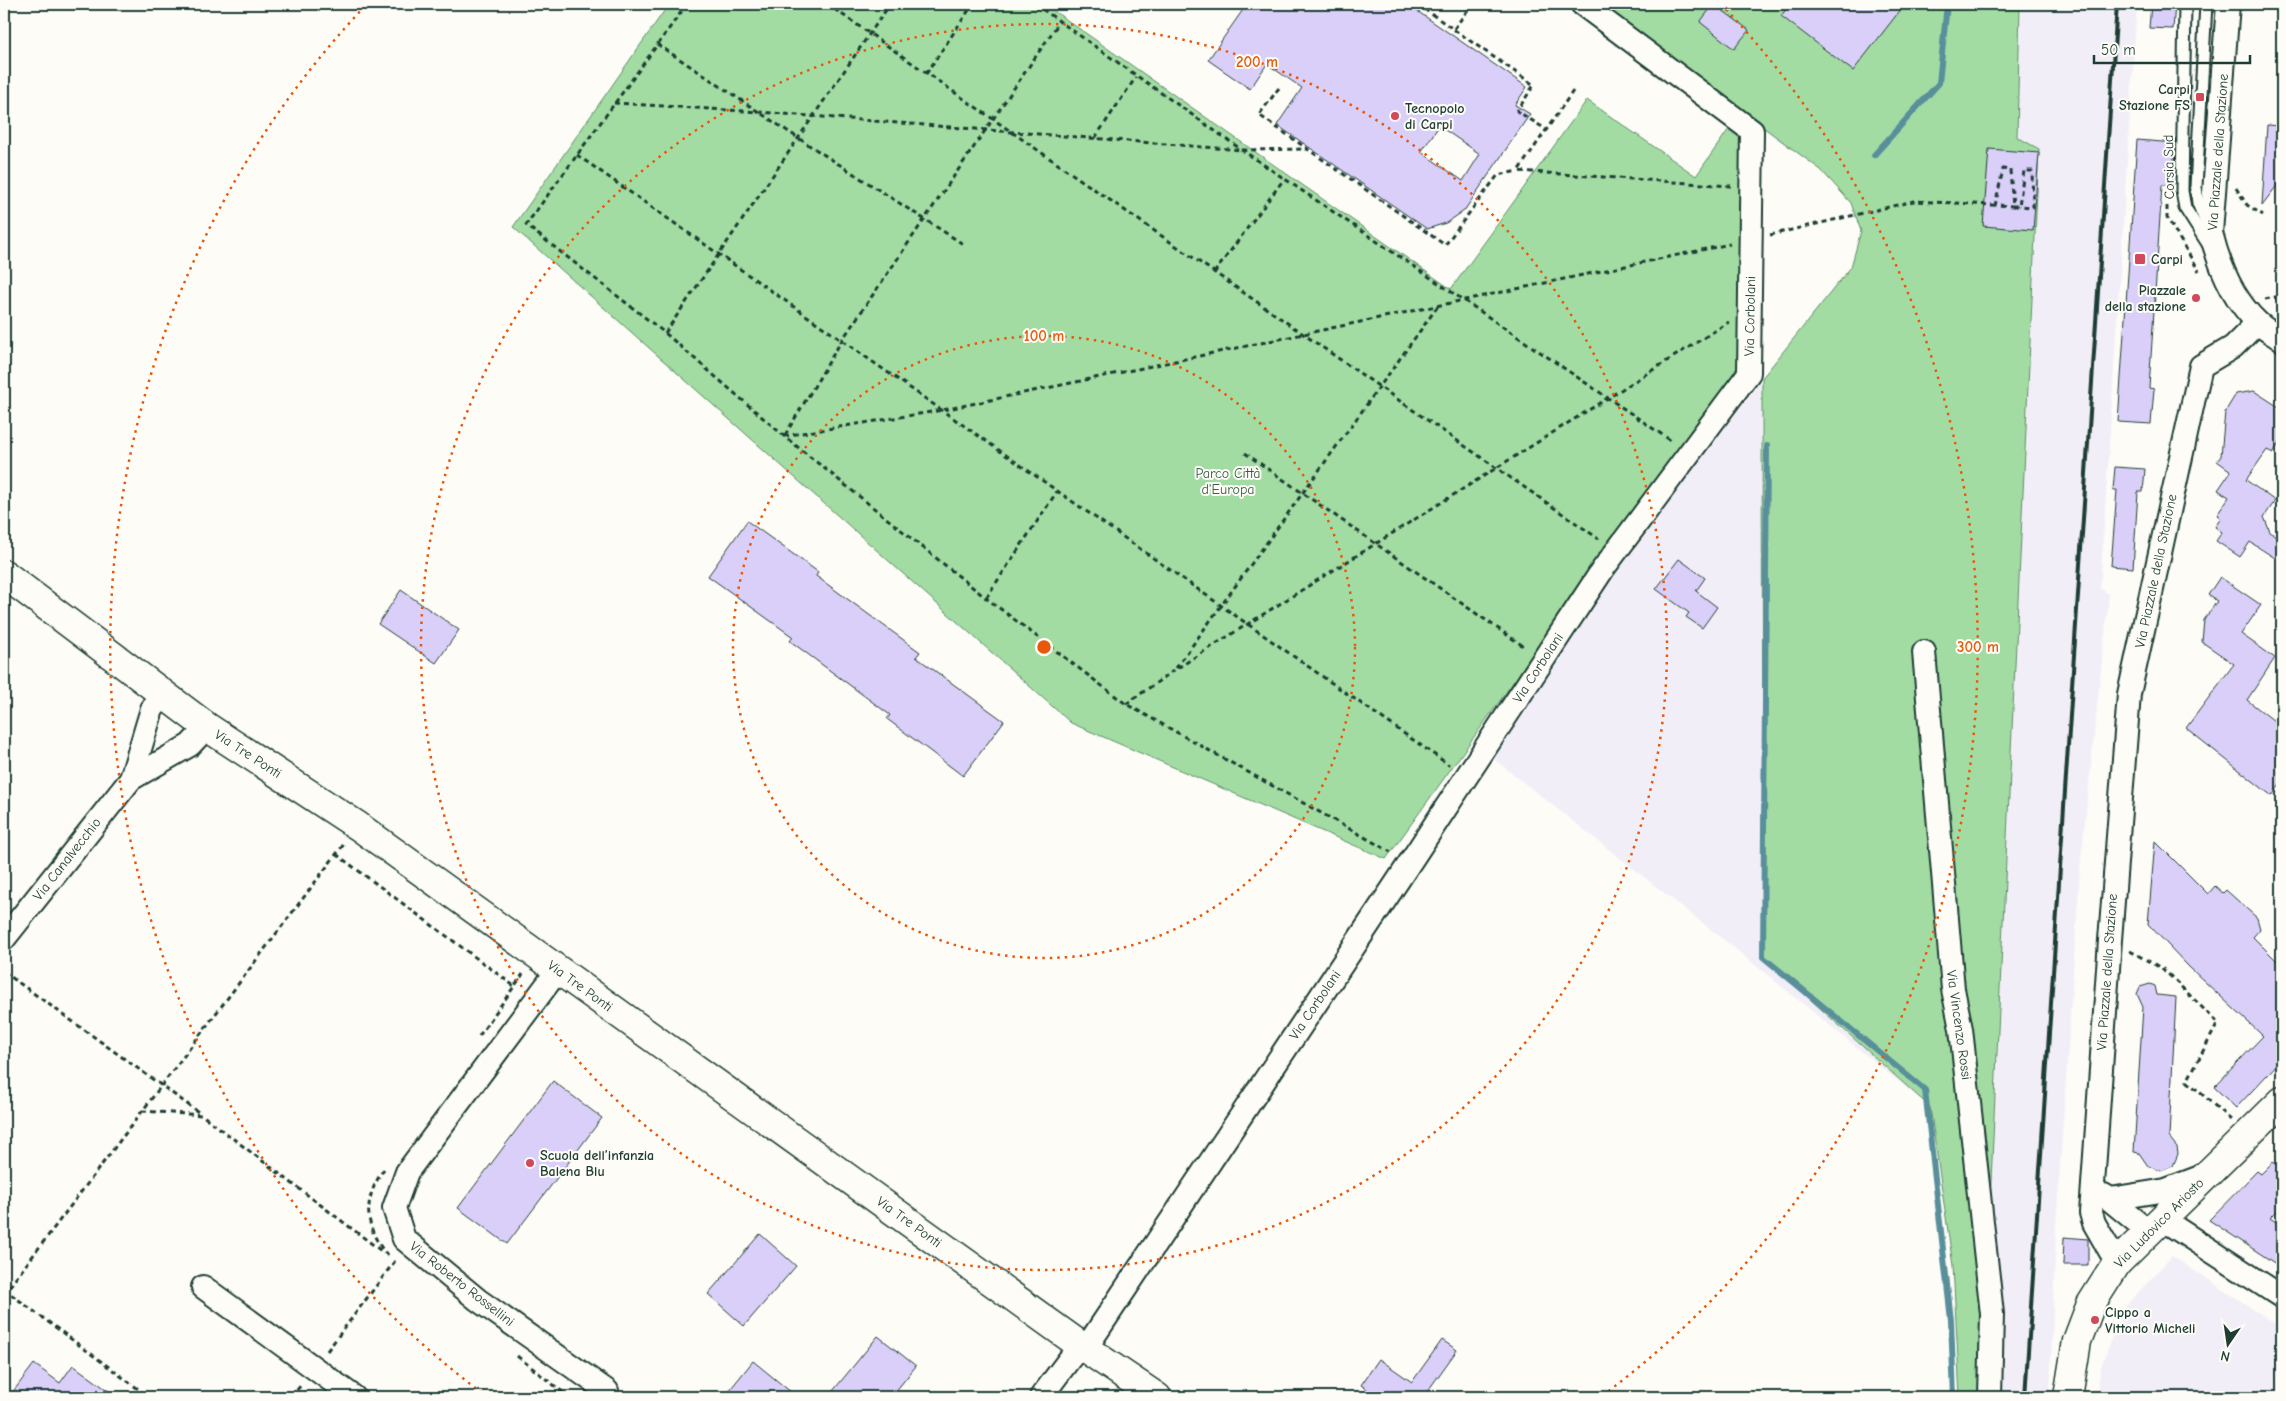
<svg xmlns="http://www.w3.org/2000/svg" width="2286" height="1401" viewBox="0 0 2286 1401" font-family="'Comic Neue',sans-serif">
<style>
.built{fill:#f2eef7}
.green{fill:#a2dca2;stroke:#608c6b}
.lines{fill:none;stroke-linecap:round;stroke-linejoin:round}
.stream{stroke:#598f9b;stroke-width:6}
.building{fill:#dacff8;stroke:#1f3d34;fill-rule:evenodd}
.lane-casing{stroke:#1f3d34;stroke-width:15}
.street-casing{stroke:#1f3d34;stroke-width:26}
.secondary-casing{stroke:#1f3d34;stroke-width:31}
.path{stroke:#1f3d34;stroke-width:3;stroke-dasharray:5 4;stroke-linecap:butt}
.lane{stroke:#fdfcf7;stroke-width:11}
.street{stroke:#fdfcf7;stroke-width:22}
.secondary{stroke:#fdfcf7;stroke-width:28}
.rail{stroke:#1f3d34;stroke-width:4}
.ring{fill:none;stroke:#e8590c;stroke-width:2.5;stroke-dasharray:2.5 5}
.poi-dot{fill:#d1495b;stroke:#fdfcf7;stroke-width:2}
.labels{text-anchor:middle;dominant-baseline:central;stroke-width:4;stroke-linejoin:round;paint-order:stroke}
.poi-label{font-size:14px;font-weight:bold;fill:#1f3d34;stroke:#fdfcf7;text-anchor:start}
.street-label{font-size:14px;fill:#1f3d34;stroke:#fdfcf7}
.park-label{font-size:14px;fill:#395d4a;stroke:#fdfcf7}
.centre{fill:#e8590c;stroke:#fdfcf7;stroke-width:2.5}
.ring-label{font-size:15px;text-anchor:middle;font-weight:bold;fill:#e8590c;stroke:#fdfcf7;stroke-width:4;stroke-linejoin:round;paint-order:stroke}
</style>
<rect width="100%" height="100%" fill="#fdfcf7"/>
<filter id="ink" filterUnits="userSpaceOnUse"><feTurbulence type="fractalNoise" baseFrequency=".02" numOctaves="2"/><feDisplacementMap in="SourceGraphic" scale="10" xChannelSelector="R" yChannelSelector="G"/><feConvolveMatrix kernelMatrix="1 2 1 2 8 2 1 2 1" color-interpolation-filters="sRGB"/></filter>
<g filter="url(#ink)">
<g class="built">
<path d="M1584,4H2137L2100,588L2109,594L2080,869L2056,1227L2050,1397H1960L1953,1266L1930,1107L1733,947L1485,752L1689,472L1851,267L1861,231L1851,203L1821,170Z"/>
<path d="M2172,1256L2282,1328V1397H2096L2102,1363L2126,1306Z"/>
</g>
<g class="green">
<path d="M669,4H1044L1451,289L1587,100L1696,176L1731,126L1747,138L1742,365L1386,859L1071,723L513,227Z"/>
<path d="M1597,4H2020L2017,137L2039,149L1981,1397H1960L1953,1266L1930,1107L1763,957L1762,378L1851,267L1861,231L1851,203L1821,170Z"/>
</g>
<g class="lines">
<g class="stream">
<path d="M1874,155L1939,83L1947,4"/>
<path d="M1767,446L1763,957L1925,1090L1951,1320L1954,1397"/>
</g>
</g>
<g class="building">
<path d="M1247,4H1407L1527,87L1515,105L1530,114L1464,211L1446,223L1427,229L1277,125L1302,88L1267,64L1250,89L1208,60ZM1439,126L1480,154L1463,181L1421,152Z"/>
<path d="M1714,4L1749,30L1734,49L1700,22Z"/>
<path d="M1790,4H1905L1853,71L1781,16Z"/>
<path d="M2151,4H2175L2173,29L2149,28Z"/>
<path d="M2267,125L2282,126V179L2262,205Z"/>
<path d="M2137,140L2175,143L2172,185H2162L2149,388L2154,389L2151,424L2118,422Z"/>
<path d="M1989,149L2039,153L2033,230L1983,226Z"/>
<path d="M2254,391L2282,409V439L2273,453L2267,450L2246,480L2275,501L2264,517L2270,532L2282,540V547L2275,558L2250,542L2240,557L2216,541L2222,532L2215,527L2221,518L2217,515L2229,497L2218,490L2231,471L2217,461L2221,456L2225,412L2236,394Z"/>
<path d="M2115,467L2145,469L2143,492H2138L2133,568L2111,566L2117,490H2113Z"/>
<path d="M747,521L818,572L816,576L920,652L916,657L1004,721L963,776L887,719L890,715L790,641L793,637L708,576Z"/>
<path d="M1679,559L1705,578L1696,591L1717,607L1702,628L1686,617L1689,613L1656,589Z"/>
<path d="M2220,577L2261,605L2241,634L2275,658L2247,700L2282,727V782L2272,796L2186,728L2234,664L2202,642L2204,620L2217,601L2208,595Z"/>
<path d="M401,590L459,630L436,663L378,624Z"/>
<path d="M2155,841L2208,894L2215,886L2223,893L2226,890L2257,918L2260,929L2253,937L2282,966V1059L2236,1108L2214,1087L2263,1036L2189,967L2148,924Z"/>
<path d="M2150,984L2155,986L2157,995L2176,997L2169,1137L2177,1147L2178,1154L2173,1166L2161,1171L2148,1166L2139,1153L2134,1152L2143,1007L2137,994L2140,987Z"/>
<path d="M553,1081L602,1118L507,1244L458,1208Z"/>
<path d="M2273,1162L2282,1169V1206L2270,1218L2282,1226V1268L2209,1220L2257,1171L2261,1174Z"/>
<path d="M760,1234L796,1266L744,1326L708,1294Z"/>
<path d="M2064,1237L2088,1239V1265H2063Z"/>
<path d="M878,1336L916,1366L891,1397H828Z"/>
<path d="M1442,1340L1457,1350L1427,1392L1435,1397H1378L1361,1385L1379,1359L1412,1382Z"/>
<path d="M753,1361L797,1397H724Z"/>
<path d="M34,1364L60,1383L73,1365L117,1397H9Z"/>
</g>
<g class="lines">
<defs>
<g id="lane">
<path d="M2185,4L2182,191L2185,208L2208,244"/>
<path d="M2206,4L2196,187L2198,203L2207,225"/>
</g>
<g id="street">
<path d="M2228,4L2211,233C2219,265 2232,298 2257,322C2264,329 2274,334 2282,340"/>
<path d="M1924,652L1953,989L1961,1029L1992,1314L1990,1397"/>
<path d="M131,779L152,709L164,695"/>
<path d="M4,939L131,779L190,745L207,727"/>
<path d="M558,970L407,1172L394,1208L404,1239L478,1300L607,1391V1397"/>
<path d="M2104,1195L2149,1232"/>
<path d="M2110,1199L2166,1190L2203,1176"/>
<path d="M2162,1219L2282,1297"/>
<path d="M2117,1263L2094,1223L2091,1213L2110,940L2129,694L2201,366L2233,347L2257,323"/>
<path d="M203,1287L354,1397"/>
<path d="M1086,1348L1399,879L1603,569L1749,373L1752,131L1582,4"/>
<path d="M1041,1397L1080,1345"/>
</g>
<g id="secondary">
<path d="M4,574L207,727L358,826L1080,1345L1157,1397"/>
<path d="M2068,1397L2077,1341L2091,1304L2117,1263L2282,1101"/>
</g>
</defs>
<use href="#lane" class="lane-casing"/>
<use href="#street" class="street-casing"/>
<use href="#secondary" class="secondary-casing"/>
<g class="path">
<path d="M687,4L526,225L665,333L784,436L986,598L1126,704L1391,852"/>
<path d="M827,4L1599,539"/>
<path d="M1035,4L1242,150L1673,442"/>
<path d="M1417,4L1534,85L1517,111L1547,130"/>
<path d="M1454,29L1472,4"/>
<path d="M657,44L798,138L963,244"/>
<path d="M926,74L973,4"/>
<path d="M1279,88L1259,115L1445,245L1498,175L1518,171"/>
<path d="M1573,91L1518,171L1731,186"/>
<path d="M614,103L759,112L1242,150L1308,149"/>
<path d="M1095,138L1136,77"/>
<path d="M577,155L1449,765"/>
<path d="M2236,188L2247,205L2263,215"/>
<path d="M1995,206L2003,169L2010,170L2013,206H2019L2024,171H2032L2033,207L2019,206"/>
<path d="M2167,206V218L2199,271"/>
<path d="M1770,235L1914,201L2013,206"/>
<path d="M1214,273L1284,179"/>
<path d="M2265,299L2275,297L2282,302"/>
<path d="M665,333L890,4"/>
<path d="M785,435L842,340L1060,21"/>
<path d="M784,436L943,410L1730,244"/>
<path d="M1245,453L1526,648"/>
<path d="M986,598L1058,490"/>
<path d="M1176,668L1438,306"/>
<path d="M1126,704L1176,669L1729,322"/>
<path d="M336,854L514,986"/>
<path d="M2130,951L2163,969L2218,1023L2187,1081L2231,1120"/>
<path d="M4,972L201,1114"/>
<path d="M479,1036L523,974"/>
<path d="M142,1111L202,1115L384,1253"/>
<path d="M384,1169C362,1200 364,1228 388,1256"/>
<path d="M4,1289L149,1397"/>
<path d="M4,1294L344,844"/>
<path d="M327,1351L395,1261"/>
<path d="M517,1356L565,1394L566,1397"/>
<path d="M291,1397L302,1384"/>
</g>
<use href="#lane" class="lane"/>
<use href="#street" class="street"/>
<use href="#secondary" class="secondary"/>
<path class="rail" d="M2025,1397L2117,4"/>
</g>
</g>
<g class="ring">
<circle cx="1044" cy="647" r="311"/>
<circle cx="1044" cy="647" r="623"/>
<path d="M482 1393A934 934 0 0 1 367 4M1721 4A934 934 0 0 1 1606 1393"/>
</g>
<g class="poi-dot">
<rect x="2195" y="92" width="10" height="10" rx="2.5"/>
<circle cx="1395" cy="116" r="5"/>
<rect x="2134" y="253" width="12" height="12" rx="2.5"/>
<circle cx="2196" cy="298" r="5"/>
<circle cx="530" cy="1163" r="5"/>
<circle cx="2095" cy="1320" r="5"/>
</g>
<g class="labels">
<g class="poi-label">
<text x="2190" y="89" text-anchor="end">Carpi<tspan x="2190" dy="16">Stazione FS</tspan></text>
<text x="1405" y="108">Tecnopolo<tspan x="1405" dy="16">di Carpi</tspan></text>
<text x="2151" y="259">Carpi</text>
<text x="2186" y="290" text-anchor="end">Piazzale<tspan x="2186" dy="16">della stazione</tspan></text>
<text x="540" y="1155">Scuola dell’infanzia<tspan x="540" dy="16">Balena Blu</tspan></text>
<text x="2105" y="1312">Cippo a<tspan x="2105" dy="16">Vittorio Micheli</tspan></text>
</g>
<g class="street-label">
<text transform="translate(2218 152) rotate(-86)">Via Piazzale della Stazione</text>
<text transform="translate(2169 167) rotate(-91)">Corsia Sud</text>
<text transform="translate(1750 316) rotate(-89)">Via Corbolani</text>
<text transform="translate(2156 571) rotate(-78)">Via Piazzale della Stazione</text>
<text transform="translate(1538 668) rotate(-57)">Via Corbolani</text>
<text transform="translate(248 754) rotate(33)">Via Tre Ponti</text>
<text transform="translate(67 859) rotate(-52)">Via Canalvecchio</text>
<text transform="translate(2107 972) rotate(-86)">Via Piazzale della Stazione</text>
<text transform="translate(580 986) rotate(36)">Via Tre Ponti</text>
<text transform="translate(1315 1005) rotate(-56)">Via Corbolani</text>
<text transform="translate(1959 1025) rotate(82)">Via Vincenzo Rossi</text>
<text transform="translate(909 1222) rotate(36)">Via Tre Ponti</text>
<text transform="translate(2159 1223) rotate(-45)">Via Ludovico Ariosto</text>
<text transform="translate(462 1284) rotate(38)">Via Roberto Rossellini</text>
</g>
<g class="park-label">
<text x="1228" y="473">Parco Città<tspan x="1228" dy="16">d'Europa</tspan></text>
</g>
</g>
<circle cx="1044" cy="647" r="8" class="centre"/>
<g class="ring-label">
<text x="1257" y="67">200 m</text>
<text x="1044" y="341">100 m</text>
<text x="1978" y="652">300 m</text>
</g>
<rect width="2286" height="1401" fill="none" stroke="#fdfcf7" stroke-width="20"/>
<rect x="10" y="10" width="2266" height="1381" fill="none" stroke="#1f3d34" stroke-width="2" filter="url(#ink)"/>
<g transform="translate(2228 1344) rotate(193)" stroke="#fdfcf7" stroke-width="4" paint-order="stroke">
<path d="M0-4L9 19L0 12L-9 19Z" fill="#1f3d34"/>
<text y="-8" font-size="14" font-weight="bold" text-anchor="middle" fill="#1f3d34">N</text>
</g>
<path d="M2094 55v8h156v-8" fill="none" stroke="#1f3d34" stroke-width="2.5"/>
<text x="2101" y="55" font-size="15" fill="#1f3d34" stroke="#fdfcf7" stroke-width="4" paint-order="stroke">50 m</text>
</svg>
